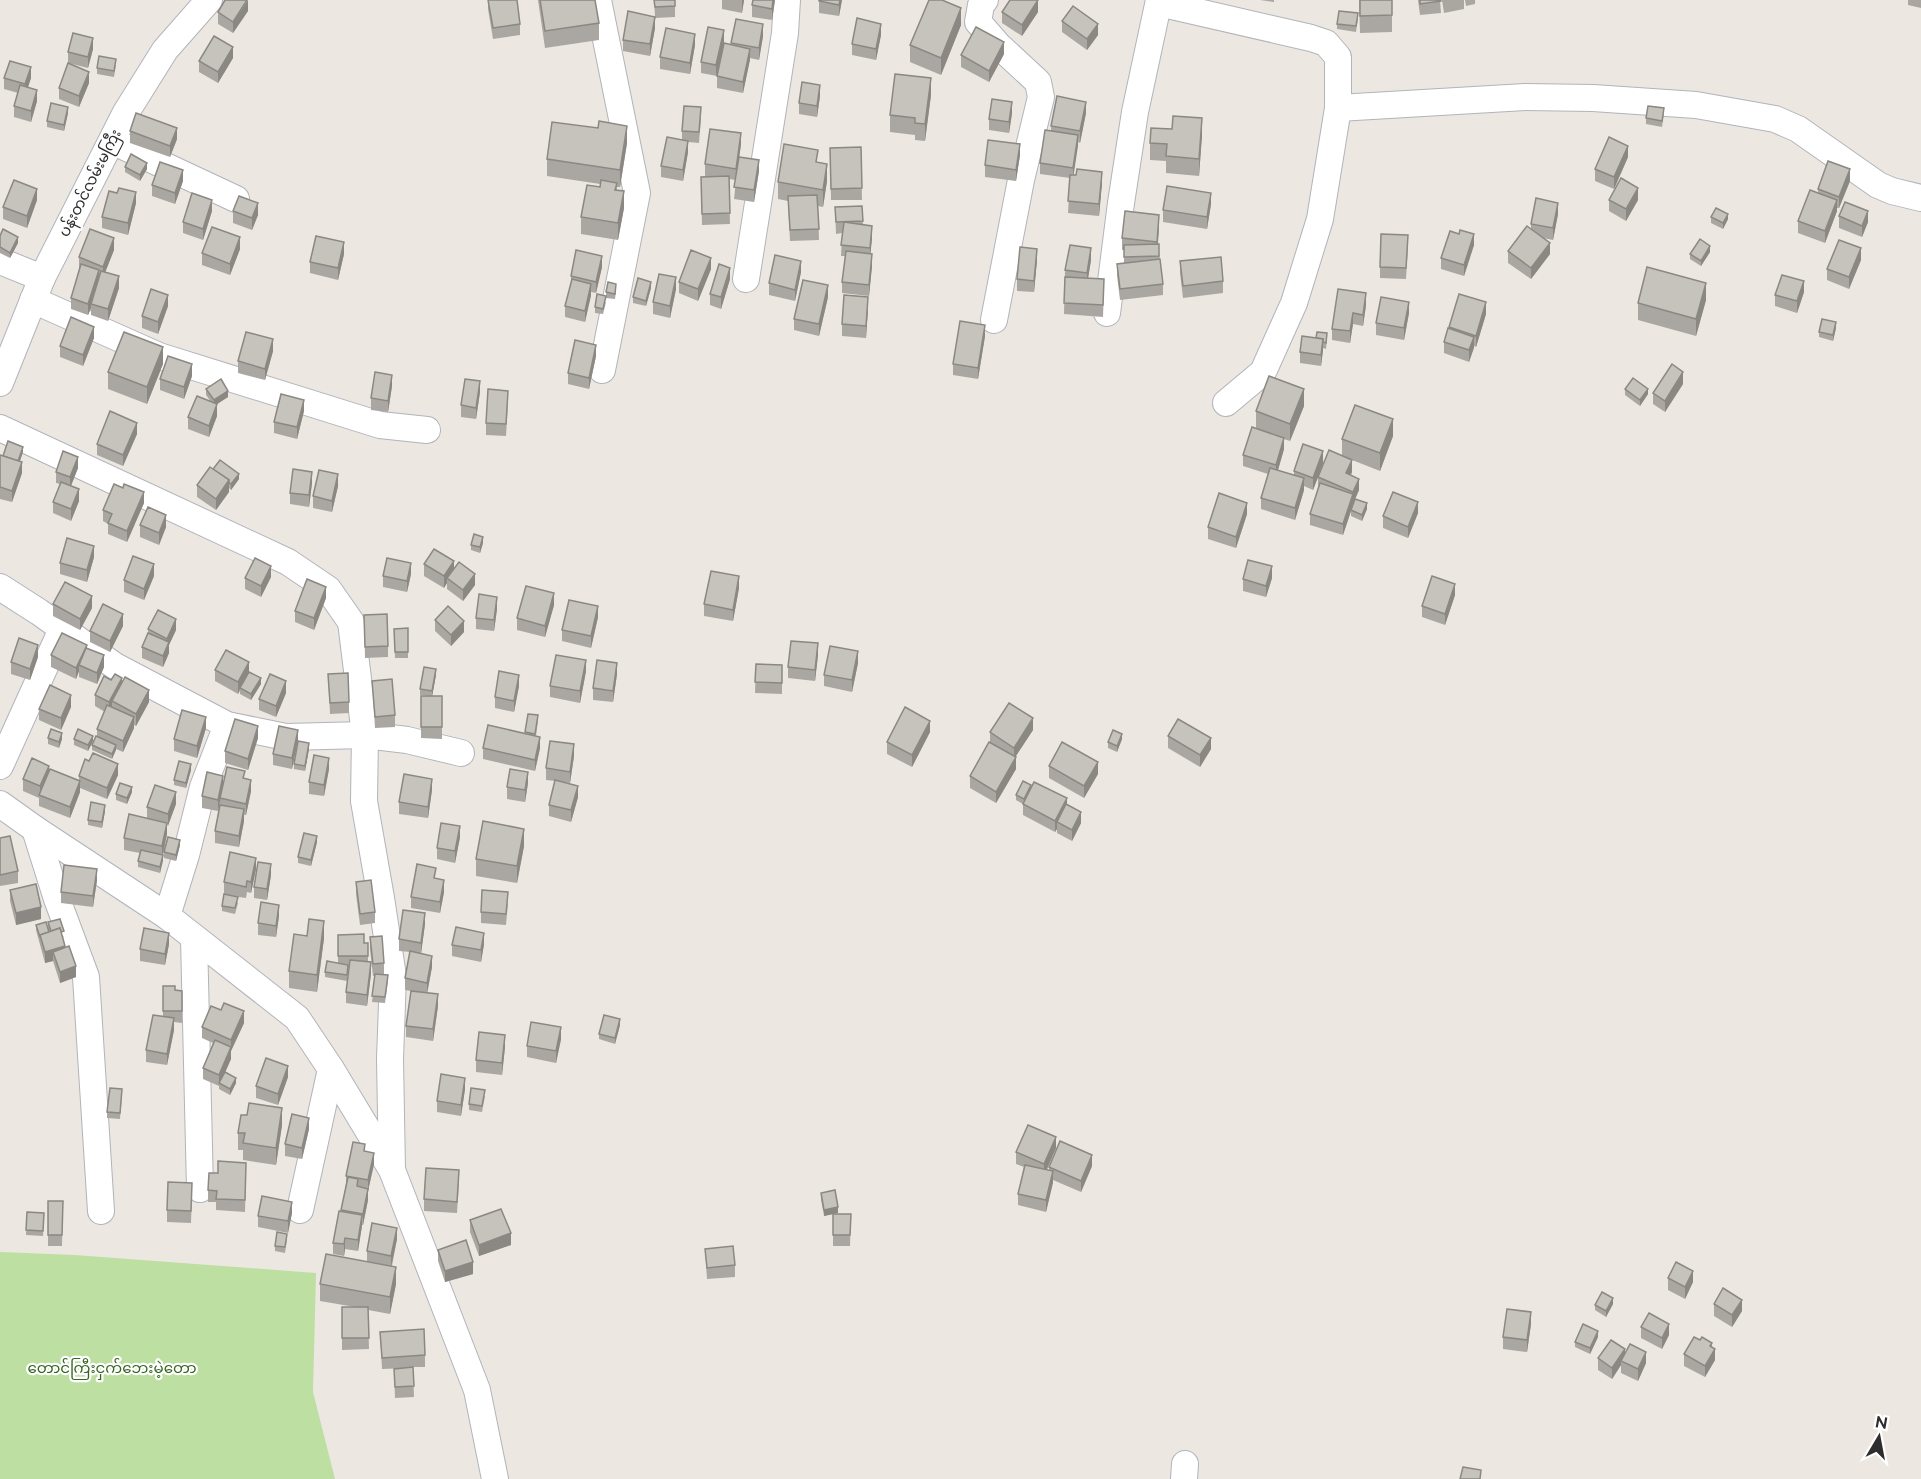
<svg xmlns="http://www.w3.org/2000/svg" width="1921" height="1479" viewBox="0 0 1921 1479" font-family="Raleway,'Noto Sans Myanmar',sans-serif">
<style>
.green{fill:#bddfa2}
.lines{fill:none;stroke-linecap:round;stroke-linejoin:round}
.minor-casing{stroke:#b1b4bc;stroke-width:28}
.minor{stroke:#fff;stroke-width:26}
.wall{fill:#aaa7a2}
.shaded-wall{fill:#8b8884}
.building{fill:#c6c2bc;stroke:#8b8884;stroke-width:1.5}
.labels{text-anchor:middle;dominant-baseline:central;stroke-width:4.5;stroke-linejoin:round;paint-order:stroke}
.street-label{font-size:15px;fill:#2d2d2d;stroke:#fff}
.park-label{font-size:15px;fill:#366621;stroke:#fff}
</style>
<rect width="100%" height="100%" fill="#ede7e1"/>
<path class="green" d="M0,1252L75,1255L316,1273L313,1392L335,1479H0Z"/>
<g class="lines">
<defs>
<g id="minor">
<path d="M598,0L637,193L602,370"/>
<path d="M985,0L981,5L978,22L998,45L1038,82L1041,97L1021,180L994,320"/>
<path d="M1159,3L1311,38L1326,43L1338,57V108L1320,219L1294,303L1263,372L1226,403"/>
<path d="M1338,108L1525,97L1593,98L1696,105L1775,119L1798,129L1878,185L1892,191L1921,198"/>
<path d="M112,141L236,199"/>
<path d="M0,261L42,278"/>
<path d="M746,279L785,33L787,0"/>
<path d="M33,300L159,356L380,425L427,430"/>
<path d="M1107,313L1121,203L1135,112L1159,0"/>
<path d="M0,383L42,278L125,114L165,50L209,0"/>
<path d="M0,428L288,562L328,589L351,622L365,735L364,801L381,898L393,976L390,1059L392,1170"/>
<path d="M0,587L39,612L115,666L227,725L286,737L365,735L407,740L461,753"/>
<path d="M0,766L62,629"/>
<path d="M0,804L35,829L167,916L297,1018L331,1069L392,1170L477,1390L495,1479"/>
<path d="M35,829L57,899L86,977L101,1211"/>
<path d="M167,916L186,855L203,787L227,725"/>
<path d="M194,938L200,1189"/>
<path d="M300,1210L331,1069"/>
<path d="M1184,1479L1185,1464"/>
</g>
</defs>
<use href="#minor" class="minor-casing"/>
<use href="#minor" class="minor"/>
</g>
<g class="wall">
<path d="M488,0L520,24V35L493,39L488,9Z"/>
<path d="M538,0H595L599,23V40L545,48Z"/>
<path d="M654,0H675V17L655,18V28L650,56L623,51V40L655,16Z"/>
<path d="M722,0H744L742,13L722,9Z"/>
<path d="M775,0L772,20L752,17V5Z"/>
<path d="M819,0H842L839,16L819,13Z"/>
<path d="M1260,0H1274V2Z"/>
<path d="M1359,0H1392V32L1360,33Z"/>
<path d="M1418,0H1440L1441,13L1420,15Z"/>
<path d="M1442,0H1464V9L1444,13Z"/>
<path d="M1465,0H1475V4L1466,6Z"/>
<path d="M1908,0H1921V8L1908,5Z"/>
<path d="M948,2L961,25L941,75L910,62V45Z"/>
<path d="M248,11L233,33L218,24V12Z"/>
<path d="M1002,12H1038L1022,36L1002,23Z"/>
<path d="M736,19L763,36L759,60L750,58L743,93L717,88V76L701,73V62L724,43L731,45Z"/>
<path d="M1358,19L1356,32L1337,29V24Z"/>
<path d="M1062,21L1098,35L1087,50L1062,32Z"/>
<path d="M881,35L876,60L852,55V44Z"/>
<path d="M695,45L690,74L660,69V57Z"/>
<path d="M93,49L88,68L68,63V52Z"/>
<path d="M1004,54L989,82L961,67V55Z"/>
<path d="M233,58L218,83L199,72V61Z"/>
<path d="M116,65L114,77L97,74V68Z"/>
<path d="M4,78H31L28,87L37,101L31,122L14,117V106L18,93L4,89Z"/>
<path d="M89,83L79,107L59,99V88Z"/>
<path d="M931,95L925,141L915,140V135L890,132V115Z"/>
<path d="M820,96L817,117L799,114V103Z"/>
<path d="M68,113L64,131L47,127V121Z"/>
<path d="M1012,113L1009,133L989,130V119Z"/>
<path d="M1086,113L1080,143L1078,142L1073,175L1102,183L1099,216L1068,213L1070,178L1040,174V163L1051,131V126Z"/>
<path d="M1664,114L1662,127L1646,124V118Z"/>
<path d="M701,118L699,143L688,142V152L683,181L661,177V166L682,140V131Z"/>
<path d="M130,131L177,139L170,157L130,143Z"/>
<path d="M1202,135L1199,176L1166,173V161L1150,160V143Z"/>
<path d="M627,143L620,187H617V190L624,208L618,240L581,234V217L600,187V184L547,176V159Z"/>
<path d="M741,144L739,159L759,171L754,202L734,199L736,180L729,179L730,224L702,225L701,177H711L705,176V164Z"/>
<path d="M861,147L862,200H831L830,148Z"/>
<path d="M1020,155L1016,181L985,177V165Z"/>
<path d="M1628,157L1614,189L1595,181V169Z"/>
<path d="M818,162L827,181L823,207L818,206L819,240L790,241L788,201L778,199V182Z"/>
<path d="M125,167L147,169L140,181L125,172Z"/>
<path d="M183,181L175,204L152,196V185Z"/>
<path d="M1850,181L1839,208H1837V211L1825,243L1798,233V221L1818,193V189Z"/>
<path d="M117,193L136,203L128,235L102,228V217Z"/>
<path d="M37,200L27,228L3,219V207Z"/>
<path d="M1609,200H1638L1626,221L1609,211Z"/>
<path d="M1211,204L1207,229L1163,222V210Z"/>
<path d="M862,206L863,225L872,238L870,254L872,266L869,296L842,293V282L845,256H841L842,233L836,234L835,207Z"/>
<path d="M212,211L203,240L183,233V222Z"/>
<path d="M233,211L258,215L252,230L233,223Z"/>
<path d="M1558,214L1553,240L1543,238L1550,254L1531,279L1508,263V251L1531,229V224Z"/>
<path d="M1839,216L1868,222L1862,237L1839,228Z"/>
<path d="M1711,217L1728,219L1723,229L1711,223Z"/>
<path d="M1159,226L1158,244L1163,284V295L1120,300L1117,275V264L1124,263V250H1122V238Z"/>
<path d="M0,236L18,243L10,258L0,253Z"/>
<path d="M1474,245L1464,276L1441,269V258Z"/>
<path d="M1408,247L1406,279L1380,278V267Z"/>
<path d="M240,249L230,275L202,265V253Z"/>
<path d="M114,250L105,272L119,288L108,321L91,315V308L88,315L71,309V298L80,269H79V257Z"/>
<path d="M1710,252L1701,266L1690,259V254Z"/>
<path d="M344,254L338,280L310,273V262Z"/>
<path d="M1037,260L1034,292L1017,291V279Z"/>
<path d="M1091,260L1088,278L1104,290L1103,317L1064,314L1065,270Z"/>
<path d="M1861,260L1849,289L1827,280V269Z"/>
<path d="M1180,261L1223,281V293L1183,298L1180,273Z"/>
<path d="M602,267L596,293L591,292L585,322L565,317V306L571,284V276Z"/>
<path d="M711,269L698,301L679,293V282Z"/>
<path d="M801,272L795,301L769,295V283Z"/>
<path d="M730,279L721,309L710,305V294Z"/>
<path d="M651,288L646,306L633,303V297Z"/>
<path d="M676,289L670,318L653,314V302Z"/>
<path d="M1338,289L1366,305L1363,326L1353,324L1350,343L1332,340V329Z"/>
<path d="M616,290L615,299L606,298V292Z"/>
<path d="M1804,292L1797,313L1775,306V295Z"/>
<path d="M828,297L819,336L794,330V319Z"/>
<path d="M1706,300L1696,336L1638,320V303Z"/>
<path d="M606,302L603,314L595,313V307Z"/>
<path d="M168,306L158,334L142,328V316Z"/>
<path d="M868,308L866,338L842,336V324Z"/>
<path d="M1409,313L1404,340L1376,335V323Z"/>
<path d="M1486,314L1476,347L1474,346L1469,362L1444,353V342L1449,327Z"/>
<path d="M1836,328L1833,341L1819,337V332Z"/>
<path d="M985,336L978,379L953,375V364Z"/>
<path d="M94,338L83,366L60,357V346Z"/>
<path d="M1316,338L1327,339L1326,349L1323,348L1321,366L1300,363V352Z"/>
<path d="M273,351L265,380L238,373V361Z"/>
<path d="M596,356L589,389L568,384V373Z"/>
<path d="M163,364L147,404L108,389V372Z"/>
<path d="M192,376L184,399L160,390V379Z"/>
<path d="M1683,384L1665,412L1653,404V393Z"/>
<path d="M392,386L388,412L371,410V398Z"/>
<path d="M206,389L228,397L217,404V416L209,437L188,429V417L211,402L206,395Z"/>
<path d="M1625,389L1648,394L1640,406L1625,395Z"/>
<path d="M480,392L476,419L461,417V405Z"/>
<path d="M508,402L506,436L486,435V423Z"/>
<path d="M1304,406L1290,441L1284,439V449L1278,470L1294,475V471L1323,463L1319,474L1342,456V439L1393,436L1380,471L1347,458L1352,472L1351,475L1359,490L1353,505L1367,509L1362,521L1351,516V511L1343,535L1310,525V514L1318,488V478L1313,490L1304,486V490L1295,520L1261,509V498L1268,474L1243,466V455L1269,433L1256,428V411Z"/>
<path d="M304,411L297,439L274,433V422Z"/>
<path d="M137,434L123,466L97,455V444Z"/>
<path d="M23,452L20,461L22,473L12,502L0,499V455L3,456Z"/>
<path d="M78,468L71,486L79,501L71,521L53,513V502L60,484L56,483V472Z"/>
<path d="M213,469L239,479L231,490L229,488V492L216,510L197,497V485Z"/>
<path d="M312,483L309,507L290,504V493Z"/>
<path d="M338,486L332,512L313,508V496Z"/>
<path d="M144,503L127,542L108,534V524L103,521V510Z"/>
<path d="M1418,513L1408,538L1383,528V516Z"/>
<path d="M1247,514L1236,548L1208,539V527Z"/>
<path d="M140,525L166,527L159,545L140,537Z"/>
<path d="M483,543L480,553L471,550V545Z"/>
<path d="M94,557L87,582L60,574V563Z"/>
<path d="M424,564L454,569L475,585L463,601L447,589V583L444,588L424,576Z"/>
<path d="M411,574L407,592L383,587V576Z"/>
<path d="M154,576L144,600L124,592V580Z"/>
<path d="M271,577L261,597L245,589V578Z"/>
<path d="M1272,578L1266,597L1243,591V579Z"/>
<path d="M739,588L733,621L704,616V604Z"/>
<path d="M1455,595L1445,625L1422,617V606Z"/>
<path d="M326,598L314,630L295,622V611Z"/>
<path d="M53,604L92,608L80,630L53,616Z"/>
<path d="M554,605L545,637L517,630V618Z"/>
<path d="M497,609L494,631L476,629V618Z"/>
<path d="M364,615L388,646V657L365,658Z"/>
<path d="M598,617L591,648L562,641V630Z"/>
<path d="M435,620L464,632L451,646L435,631Z"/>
<path d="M123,626L110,652L90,642V631Z"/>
<path d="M408,628V658H395L394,629Z"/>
<path d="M148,629L176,630L169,645V653L163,667L142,658V647L148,633Z"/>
<path d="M87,648L104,667L97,684L79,677V671L76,679L51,667V655Z"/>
<path d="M818,655L815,681L788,678V667Z"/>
<path d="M38,657L30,680L11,674V662Z"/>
<path d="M858,663L852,692L824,686V675Z"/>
<path d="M756,664L782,665V694L755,693Z"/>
<path d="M215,670L249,672L261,684L251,700L240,694V691L238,694L215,681Z"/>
<path d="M586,671L580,703L550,697V686Z"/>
<path d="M328,674L349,702V713L330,714Z"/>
<path d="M617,674L613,702L593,700V688Z"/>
<path d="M436,675L432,696H442V739L421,738V696H431L420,695V689Z"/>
<path d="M372,681L395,715V727L375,728Z"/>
<path d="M122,682L149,702L136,726L134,725V728L123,752L116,749L112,759L92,750V745L97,736V729L105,712L95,706V695Z"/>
<path d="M519,686L514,712L495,708V697Z"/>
<path d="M286,693L276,717L259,710V699Z"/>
<path d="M71,707L61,730L39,720V709Z"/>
<path d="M528,714L538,721L536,736L540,748L535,771L483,759V748L525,733Z"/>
<path d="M206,728L197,758L174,751V739Z"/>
<path d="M298,730L292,769L273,765V754Z"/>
<path d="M1033,730L1015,757L1016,769L996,803L970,788V776L990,743V732Z"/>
<path d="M930,732L912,767L887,754V742Z"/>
<path d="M1168,736L1211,749L1200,767L1168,748Z"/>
<path d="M48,738L62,739L59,748L48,744Z"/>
<path d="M258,738L248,770L225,763V751Z"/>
<path d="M74,739L93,741L88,751L74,745Z"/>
<path d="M1122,739L1117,752L1108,748V742Z"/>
<path d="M309,749L305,771L294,769V764Z"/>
<path d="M574,756L570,783L563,782L578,797L571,822L549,816V805L555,781L546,780V768Z"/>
<path d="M1049,766L1098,774L1084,798L1049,778Z"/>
<path d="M329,769L324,796L309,794V782Z"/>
<path d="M191,770L186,788L174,785V780Z"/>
<path d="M49,771L79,780V776L118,775L107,799L80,788V792L70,818L39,806V798L23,791V779Z"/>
<path d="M245,779L251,791L246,815H244V821L239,847L215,843V831L220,801L218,811L202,808V796L223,784Z"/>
<path d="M528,783L525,802L507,799V787Z"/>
<path d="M1031,787L1067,804L1081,823L1072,841L1057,833V829L1055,832L1023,815V804L1016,800V795Z"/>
<path d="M432,790L428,818L399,814V802Z"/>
<path d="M132,792L127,804L116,800V794Z"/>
<path d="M176,804L167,826V834L160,873L138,867V861L140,853L124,850V838L147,818V807Z"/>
<path d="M105,811L102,828L88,825V820Z"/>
<path d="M460,837L455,863L437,859V848Z"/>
<path d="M0,838L18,871V883L0,886Z"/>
<path d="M317,842L311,866L298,863V857Z"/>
<path d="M180,845L176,861L164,858V852Z"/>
<path d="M524,846L517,883L476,876V859Z"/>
<path d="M256,869L251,893L247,892L246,898L232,896L238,903L235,914L222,911V906L224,894V882Z"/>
<path d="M271,875L267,900L254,898V887Z"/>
<path d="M97,880L93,907L61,903V892Z"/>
<path d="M356,882L375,912V923L360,925L356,894Z"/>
<path d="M10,890L41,919L16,925L10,901Z"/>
<path d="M444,892L440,913L411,908V897Z"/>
<path d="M508,903L506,925L481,923V912Z"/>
<path d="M279,916L276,937L258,935V923Z"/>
<path d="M48,922L64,937H63L65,948L76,977L60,983L53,961L45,963L36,930V925L48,928Z"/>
<path d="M425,924L421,953L432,967L427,993L438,1006L433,1041L406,1037V1026L411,991L405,990V978L410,952L399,951V939Z"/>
<path d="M338,935L364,943H368V962L371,974L367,1006L346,1003V992L349,968H348L347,981L325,977V972L338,963Z"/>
<path d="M307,936L324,938L317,992L289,988V971Z"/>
<path d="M370,937L384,963V975L388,981L385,1003L372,1002L375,976H373L370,949Z"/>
<path d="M169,944L165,965L140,961V949Z"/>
<path d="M484,944L481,962L452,956V945Z"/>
<path d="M163,986L175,990L182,991V1023L174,1022V1030L167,1065L146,1062V1050L163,1016Z"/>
<path d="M221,1010L244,1023L231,1051V1059L225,1072L236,1083L230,1095L219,1089V1086L203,1079V1068L213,1043L202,1038V1027Z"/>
<path d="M620,1025L615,1044L599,1039V1034Z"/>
<path d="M561,1039L556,1063L527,1057V1046Z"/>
<path d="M505,1047L502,1075L476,1072V1060Z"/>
<path d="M288,1077L278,1105L256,1098V1086Z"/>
<path d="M465,1089L461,1116L437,1112V1101Z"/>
<path d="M122,1095L120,1119L107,1118V1112Z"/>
<path d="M485,1096L482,1112L469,1110V1104Z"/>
<path d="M282,1125L276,1165L243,1160V1150H238V1133Z"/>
<path d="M309,1129L302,1159L285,1156V1144Z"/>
<path d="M1056,1148L1047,1170H1049V1167L1092,1166L1081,1192L1053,1180L1046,1212L1018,1205V1194L1024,1167L1016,1164V1152Z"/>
<path d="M365,1151L374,1164L368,1191V1200L363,1225H362L358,1251L345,1249L344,1256L333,1254V1243L341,1211L346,1184V1176Z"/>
<path d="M218,1173L246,1174L245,1212L216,1210V1202H208V1190Z"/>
<path d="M459,1182L457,1213L424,1211V1199Z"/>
<path d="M821,1193L838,1213L833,1214H851L850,1246H833V1214L824,1216L821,1199Z"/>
<path d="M192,1194L191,1223L167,1222V1210Z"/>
<path d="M48,1201H63L62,1246H48Z"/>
<path d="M27,1212L44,1213L43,1236L26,1235Z"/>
<path d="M292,1213L288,1233L258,1227V1216Z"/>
<path d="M470,1220L511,1245L479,1256L470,1232Z"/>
<path d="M287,1239L285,1253L275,1251V1246Z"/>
<path d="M397,1239L392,1266L396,1284L390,1314L368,1310L369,1349L342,1350V1307H355L320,1301V1284L367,1262V1251Z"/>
<path d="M705,1249L735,1265V1277L707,1279Z"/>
<path d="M438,1250L473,1274L445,1282L438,1261Z"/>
<path d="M1668,1278L1693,1282L1685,1299L1668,1290Z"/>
<path d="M1613,1304L1606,1317L1595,1310V1305Z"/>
<path d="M1714,1304L1742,1311L1732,1327L1714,1316Z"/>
<path d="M1531,1324L1527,1352L1503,1349V1337Z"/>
<path d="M1641,1327L1669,1335L1662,1349L1641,1338Z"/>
<path d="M380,1332L425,1355V1367H413L414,1397L395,1398L394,1369L409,1368L382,1369Z"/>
<path d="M1598,1337L1590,1354L1575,1347V1342Z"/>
<path d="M1712,1347L1715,1360L1705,1377L1684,1366V1354Z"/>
<path d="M1625,1354L1646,1363L1638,1381L1621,1373V1365L1612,1379L1598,1370V1358Z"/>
</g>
<g class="shaded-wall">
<path d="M248,0V11L233,33V22Z"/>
<path d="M742,0H744L742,13Z"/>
<path d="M773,0H775L772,20V9Z"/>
<path d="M840,0H842L839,16V5Z"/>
<path d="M1038,0V12L1022,36V25Z"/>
<path d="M961,8V25L941,75V58Z"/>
<path d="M655,17V28L650,56V44Z"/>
<path d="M763,24V36L759,60V48Z"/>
<path d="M881,24V35L876,60V49Z"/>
<path d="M1098,24V35L1087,50V39Z"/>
<path d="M724,30V42L716,77V65Z"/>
<path d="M695,34V45L690,74V63Z"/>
<path d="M93,38V49L88,68V57Z"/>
<path d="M1004,42V54L989,82V71Z"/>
<path d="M233,47V58L218,83V72Z"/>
<path d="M750,49V60L743,93V82Z"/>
<path d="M31,67V78L25,96V84Z"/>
<path d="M89,72V83L79,107V96Z"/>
<path d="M931,78V95L925,141V124Z"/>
<path d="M820,85V96L817,117V106Z"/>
<path d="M37,90V101L31,122V111Z"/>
<path d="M1012,102V113L1009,133V122Z"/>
<path d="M1086,102V113L1080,143V131Z"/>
<path d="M68,107V113L64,131V125Z"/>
<path d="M1202,118V135L1199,176V159Z"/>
<path d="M627,126V143L620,187V170Z"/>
<path d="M177,128V139L170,157V146Z"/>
<path d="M741,133V144L736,180V169Z"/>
<path d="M1078,135V146L1073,179V168Z"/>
<path d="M688,141V152L683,181V170Z"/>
<path d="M1020,144V155L1016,181V170Z"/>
<path d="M1628,146V157L1614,189V177Z"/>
<path d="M759,160V171L754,202V190Z"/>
<path d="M147,163V169L140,181V175Z"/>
<path d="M827,164V181L823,207V190Z"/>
<path d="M1850,169V181L1839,208V197Z"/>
<path d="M183,170V181L175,204V193Z"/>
<path d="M1102,172V183L1099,216V204Z"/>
<path d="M1638,188V200L1626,221V209Z"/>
<path d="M37,189V200L27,228V216Z"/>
<path d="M624,191V208L618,240V223Z"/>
<path d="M136,192V203L128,235V223Z"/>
<path d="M1211,193V204L1207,229V217Z"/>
<path d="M212,200V211L203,240V229Z"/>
<path d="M1837,200V211L1825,243V231Z"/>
<path d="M258,203V215L252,230V218Z"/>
<path d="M1558,203V214L1553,240V228Z"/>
<path d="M1868,211V222L1862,237V226Z"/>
<path d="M1728,214V219L1723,229V223Z"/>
<path d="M1159,215V226L1157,253V242Z"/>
<path d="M872,226V238L870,260V248Z"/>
<path d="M1474,234V245L1464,276V265Z"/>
<path d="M18,237V243L10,258V253Z"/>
<path d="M240,237V249L230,275V264Z"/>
<path d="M114,238V250L103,278V267Z"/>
<path d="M344,242V254L338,280V268Z"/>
<path d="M1550,243V254L1531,279V268Z"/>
<path d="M1710,246V252L1701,266V261Z"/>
<path d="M1091,248V260L1087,285V273Z"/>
<path d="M1861,248V260L1849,289V277Z"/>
<path d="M1037,249V260L1034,292V281Z"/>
<path d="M872,254V266L869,296V285Z"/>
<path d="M602,256V267L596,293V282Z"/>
<path d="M711,258V269L698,301V289Z"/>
<path d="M801,261V272L795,301V290Z"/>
<path d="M730,268V279L721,309V297Z"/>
<path d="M99,270V281L91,304V308L88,315V304Z"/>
<path d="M119,276V288L108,321V309Z"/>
<path d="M676,277V289L670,318V306Z"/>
<path d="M1804,281V292L1797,313V301Z"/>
<path d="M651,282V288L646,306V301Z"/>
<path d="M1706,283V300L1696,336V319Z"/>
<path d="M591,284V296L585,322V311Z"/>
<path d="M828,285V297L819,336V324Z"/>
<path d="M1366,293V305L1363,326V315Z"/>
<path d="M168,295V306L158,334V322Z"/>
<path d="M868,297V308L866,338V326Z"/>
<path d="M1409,302V313L1404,340V328Z"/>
<path d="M1486,302V314L1476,347V336Z"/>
<path d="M1353,313V324L1350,343V331Z"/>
<path d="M1836,322V328L1833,341V335Z"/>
<path d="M985,325V336L978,379V368Z"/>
<path d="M94,327V338L83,366V355Z"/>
<path d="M1474,337V348L1469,362V350Z"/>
<path d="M273,339V351L265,380V369Z"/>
<path d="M1323,339V351L1321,366V355Z"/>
<path d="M596,345V356L589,389V378Z"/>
<path d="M163,347V364L147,404V387Z"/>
<path d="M192,364V376L184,399V387Z"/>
<path d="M1683,372V384L1665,412V401Z"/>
<path d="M392,375V386L388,412V401Z"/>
<path d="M480,381V392L476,419V408Z"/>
<path d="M1304,389V406L1290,441V424Z"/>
<path d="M1648,389V394L1640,406V400Z"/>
<path d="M228,391V397L214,406V400Z"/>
<path d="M304,400V411L297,439V427Z"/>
<path d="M217,404V416L209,437V426Z"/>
<path d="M1393,419V436L1380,471V453Z"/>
<path d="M137,423V434L123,466V455Z"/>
<path d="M1284,438V449L1276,477V465Z"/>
<path d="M23,447V452L17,469V463Z"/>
<path d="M1323,451V463L1313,490V478Z"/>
<path d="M78,457V468L70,488V477Z"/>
<path d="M1352,460V472L1346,485V473Z"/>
<path d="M22,462V473L12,502V491Z"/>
<path d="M312,472V483L309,507V495Z"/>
<path d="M239,474V479L231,490V484Z"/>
<path d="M338,474V486L332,512V501Z"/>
<path d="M1304,478V490L1295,520V508Z"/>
<path d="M1359,479V490L1353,503V492Z"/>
<path d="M229,480V492L216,510V499Z"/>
<path d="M79,489V501L71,521V509Z"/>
<path d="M144,492V503L127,542V531Z"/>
<path d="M1353,494V505L1343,535V524Z"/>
<path d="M1418,502V513L1408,538V527Z"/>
<path d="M1247,503V514L1236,548V537Z"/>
<path d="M1367,503V509L1362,521V515Z"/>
<path d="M166,515V527L159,545V533Z"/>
<path d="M483,537V543L480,553V547Z"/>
<path d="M94,546V557L87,582V570Z"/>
<path d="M454,561V572L447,578V583L444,588V576Z"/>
<path d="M411,563V574L407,592V581Z"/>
<path d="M154,564V576L144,600V589Z"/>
<path d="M271,566V577L261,597V586Z"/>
<path d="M1272,566V578L1266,597V586Z"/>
<path d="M475,574V585L463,601V590Z"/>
<path d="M739,576V588L733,621V610Z"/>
<path d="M1455,584V595L1445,625V614Z"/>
<path d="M326,587V598L314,630V618Z"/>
<path d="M554,593V605L545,637V626Z"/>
<path d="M92,596V608L80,630V619Z"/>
<path d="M497,597V609L494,631V620Z"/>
<path d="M598,606V617L591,648V636Z"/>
<path d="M123,614V626L110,652V641Z"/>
<path d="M176,619V630L169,645V653L163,667V656L167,647V639Z"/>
<path d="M464,621V632L451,646V635Z"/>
<path d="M818,643V655L815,681V670Z"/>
<path d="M38,645V657L30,680V669Z"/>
<path d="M87,645V656L79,665V671L76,679V668Z"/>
<path d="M858,651V663L852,692V680Z"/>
<path d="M104,655V667L97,684V673Z"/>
<path d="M586,660V671L580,703V691Z"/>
<path d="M249,662V673L240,688L238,694V682Z"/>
<path d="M617,663V674L613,702V691Z"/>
<path d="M436,669V675L432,697V691Z"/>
<path d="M519,675V686L514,712V701Z"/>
<path d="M122,678V689L112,701V709L109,714V702Z"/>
<path d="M261,678V684L251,700V694Z"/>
<path d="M286,681V693L276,717V706Z"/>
<path d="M149,690V702L136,726V714Z"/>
<path d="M71,695V707L61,730V718Z"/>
<path d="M134,717V728L123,752V741Z"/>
<path d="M206,717V728L197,758V746Z"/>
<path d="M1033,718V730L1014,759V748Z"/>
<path d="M930,721V732L912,767V755Z"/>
<path d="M258,726V738L248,770V759Z"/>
<path d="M298,730V741L292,769V758Z"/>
<path d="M62,733V739L59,748V742Z"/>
<path d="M1122,734V739L1117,752V746Z"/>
<path d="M93,736V741L88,751V745Z"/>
<path d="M540,737V748L535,771V760Z"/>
<path d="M1211,738V749L1200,767V755Z"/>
<path d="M309,743V749L305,771V766Z"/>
<path d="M574,744V756L570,783V772Z"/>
<path d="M116,745V750L112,759V754Z"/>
<path d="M1016,757V769L996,803V792Z"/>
<path d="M329,758V769L324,796V785Z"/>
<path d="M1098,762V774L1084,798V786Z"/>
<path d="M118,764V775L107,799V788Z"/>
<path d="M191,764V770L186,788V783Z"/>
<path d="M49,766V777L40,795V786Z"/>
<path d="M528,772V783L525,802V790Z"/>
<path d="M223,776V787L218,811V800Z"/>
<path d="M432,779V790L428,818V807Z"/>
<path d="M251,780V791L246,815V804Z"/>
<path d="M80,781V792L70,818V807Z"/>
<path d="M578,786V797L571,822V810Z"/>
<path d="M132,787V792L127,804V798Z"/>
<path d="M176,792V804L168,826V814Z"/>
<path d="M1067,798V810L1057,822V829L1055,832V821Z"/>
<path d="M105,805V811L102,828V822Z"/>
<path d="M244,809V821L239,847V836Z"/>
<path d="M1081,812V823L1072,841V830Z"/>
<path d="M167,823V834L162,857V846Z"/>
<path d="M460,826V837L455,863V851Z"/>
<path d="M524,829V846L517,883V866Z"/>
<path d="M317,836V842L311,866V860Z"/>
<path d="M180,840V845L176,861V855Z"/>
<path d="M163,855V861L160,873V867Z"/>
<path d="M256,858V869L251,893V882Z"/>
<path d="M271,864V875L267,900V889Z"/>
<path d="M97,869V880L93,907V896Z"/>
<path d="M444,880V892L440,913V902Z"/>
<path d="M279,905V916L276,937V926Z"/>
<path d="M41,907V919L16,925V913Z"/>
<path d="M425,913V924L421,954V943Z"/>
<path d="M324,921V938L317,992V975Z"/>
<path d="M169,933V944L165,965V954Z"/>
<path d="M484,933V944L481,962V950Z"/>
<path d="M65,946V957L53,952V961L45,963V952Z"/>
<path d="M432,956V967L427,994V983Z"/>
<path d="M371,962V974L367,1006V995Z"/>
<path d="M76,966V977L60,983V972Z"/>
<path d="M438,994V1006L433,1041V1029Z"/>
<path d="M244,1011V1023L231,1051V1040Z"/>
<path d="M174,1018V1030L167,1065V1054Z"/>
<path d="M620,1019V1025L615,1044V1038Z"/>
<path d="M561,1027V1039L556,1063V1051Z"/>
<path d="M505,1035V1047L502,1075V1063Z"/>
<path d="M231,1047V1059L220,1084H219V1075Z"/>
<path d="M288,1066V1077L278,1105V1094Z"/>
<path d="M236,1078V1083L230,1095V1089Z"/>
<path d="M465,1078V1089L461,1116V1105Z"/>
<path d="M282,1108V1125L276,1165V1148Z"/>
<path d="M309,1118V1129L302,1159V1148Z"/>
<path d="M1056,1137V1148L1044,1175V1164Z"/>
<path d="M374,1153V1164L368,1191V1200L363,1225V1214L368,1189V1180Z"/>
<path d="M1092,1155V1166L1081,1192V1181Z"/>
<path d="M1053,1171V1183L1046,1212V1200Z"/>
<path d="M292,1202V1213L288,1233V1221Z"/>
<path d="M838,1207V1213L824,1216V1210Z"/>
<path d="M362,1215V1226L358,1251V1240Z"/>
<path d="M397,1228V1239L391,1267V1256Z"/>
<path d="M511,1233V1245L479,1256V1245Z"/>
<path d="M345,1238V1249L344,1256V1244Z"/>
<path d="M473,1262V1274L445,1282V1271Z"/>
<path d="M396,1267V1284L390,1314V1297Z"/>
<path d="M1693,1271V1282L1685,1299V1287Z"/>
<path d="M1613,1298V1304L1606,1317V1311Z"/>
<path d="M1742,1300V1311L1732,1327V1315Z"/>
<path d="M1531,1312V1324L1527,1352V1340Z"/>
<path d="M1669,1324V1335L1662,1349V1338Z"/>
<path d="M1598,1331V1337L1590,1354V1348Z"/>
<path d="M1712,1343V1352L1715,1349V1360L1705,1377V1366Z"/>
<path d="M1625,1349V1360L1621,1361V1365L1612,1379V1368Z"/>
<path d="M1646,1352V1363L1638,1381V1369Z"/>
</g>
<g class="building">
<path d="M225,0H247L233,22L218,12Z"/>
<path d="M488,0H517L520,24L493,28Z"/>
<path d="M540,0H595L599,23L545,31Z"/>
<path d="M654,0H675V6L655,7Z"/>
<path d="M753,0H773L772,9L752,5Z"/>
<path d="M819,0H840L839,5L819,1Z"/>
<path d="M929,0H942L961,8L941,58L910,45Z"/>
<path d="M1010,0H1038L1022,25L1002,12Z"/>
<path d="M1360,0H1392V15L1360,16Z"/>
<path d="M1420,0H1440L1441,1L1420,4Z"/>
<path d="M1073,6L1098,24L1087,39L1062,21Z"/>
<path d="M628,11L655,17L650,44L623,40Z"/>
<path d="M1339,11L1358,13L1356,26L1337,24Z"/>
<path d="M857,18L881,24L876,49L852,44Z"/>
<path d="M736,19L763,24L759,48L731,43Z"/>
<path d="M708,27L724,30L716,65L701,62Z"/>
<path d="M976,27L1004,42L989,71L961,55Z"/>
<path d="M666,28L695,34L690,63L660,57Z"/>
<path d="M73,33L93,38L88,57L68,52Z"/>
<path d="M214,36L233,47L218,72L199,61Z"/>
<path d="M724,43L750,49L743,82L717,76Z"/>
<path d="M99,56L116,59L114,71L97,68Z"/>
<path d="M10,61L31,67L25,84L4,78Z"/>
<path d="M68,63L89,72L79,96L59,88Z"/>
<path d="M895,74L931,78L925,124L915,123V118L890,115Z"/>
<path d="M802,82L820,85L817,106L799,103Z"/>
<path d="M20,85L37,90L31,111L14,106Z"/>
<path d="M1057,96L1086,102L1080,131L1051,126Z"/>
<path d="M992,99L1012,102L1009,122L989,119Z"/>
<path d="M51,103L68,107L64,125L47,121Z"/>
<path d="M684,106L701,107L699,132L682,131Z"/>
<path d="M1648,106L1664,108L1662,121L1646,118Z"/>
<path d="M136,113L177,128L170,146L130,131Z"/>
<path d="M1173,116L1202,118L1199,159L1166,156L1167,144L1150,143L1151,128L1172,129Z"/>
<path d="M599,121L627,126L620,170L547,159L552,122L598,128Z"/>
<path d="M710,129L741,133L736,169L705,164Z"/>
<path d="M1045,130L1078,135L1073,168L1040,163Z"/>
<path d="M667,137L688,141L683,170L661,166Z"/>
<path d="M1609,137L1628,146L1614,177L1595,169Z"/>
<path d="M988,140L1020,144L1016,170L985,165Z"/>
<path d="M784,144L818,150L816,162L827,164L823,190L778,182Z"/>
<path d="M861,147L862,188L831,189L830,148Z"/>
<path d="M131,154L147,163L140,175L125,167Z"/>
<path d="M739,157L759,160L754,190L734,187Z"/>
<path d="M1828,161L1850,169L1839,197L1818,189Z"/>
<path d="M160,162L183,170L175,193L152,185Z"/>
<path d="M1077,169L1102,172L1099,204L1068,201L1070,175H1076Z"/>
<path d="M729,176L730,213L702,214L701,177Z"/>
<path d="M1621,178L1638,188L1626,209L1609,200Z"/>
<path d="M14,180L37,189L27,216L3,207Z"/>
<path d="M601,180L617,183L615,190L624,191L618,223L581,217L587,185L600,187Z"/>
<path d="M1167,186L1211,193L1207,217L1163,210Z"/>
<path d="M119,188L136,192L128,223L102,217L109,191L117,193Z"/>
<path d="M1810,190L1837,200L1825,231L1798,221Z"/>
<path d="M192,193L212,200L203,229L183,222Z"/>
<path d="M817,195L819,229L790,230L788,196Z"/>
<path d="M239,196L258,203L252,218L233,211Z"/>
<path d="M1536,198L1558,203L1553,228L1531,224Z"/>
<path d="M1845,202L1868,211L1862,226L1839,216Z"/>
<path d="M862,206L863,221L836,222L835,207Z"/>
<path d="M1716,208L1728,214L1723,223L1711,217Z"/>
<path d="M1125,211L1159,215L1157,242L1122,238Z"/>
<path d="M844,222L872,226L870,248L841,245Z"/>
<path d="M1527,226L1550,243L1531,268L1508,251Z"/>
<path d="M212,227L240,237L230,264L202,253Z"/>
<path d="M3,229L18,237L10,253L0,247V236Z"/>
<path d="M90,229L114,238L103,267L79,257Z"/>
<path d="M1460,230L1474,234L1464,265L1441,258L1450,231L1459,234Z"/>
<path d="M1381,234L1408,235L1406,268L1380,267Z"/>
<path d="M316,236L344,242L338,268L310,262Z"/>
<path d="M1700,239L1710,246L1701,261L1690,254Z"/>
<path d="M1839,240L1861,248L1849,277L1827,269Z"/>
<path d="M1159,244V256L1124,257V245Z"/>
<path d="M1070,245L1091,248L1087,273L1065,270Z"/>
<path d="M1020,247L1037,249L1034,281L1017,279Z"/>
<path d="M576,250L602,256L596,282L571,276Z"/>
<path d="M691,250L711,258L698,289L679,282Z"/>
<path d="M846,251L872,254L869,285L842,282Z"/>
<path d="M775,255L801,261L795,290L769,283Z"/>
<path d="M1221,257L1223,281L1183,286L1180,261Z"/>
<path d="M1160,259L1163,284L1120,289L1117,264Z"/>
<path d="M81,264L99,270L88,304L71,298Z"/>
<path d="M719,264L730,268L721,297L710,294Z"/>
<path d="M1647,267L1706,283L1696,319L1638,303Z"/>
<path d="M101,271L119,276L108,309L91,304Z"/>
<path d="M659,274L676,277L670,306L653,302Z"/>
<path d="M1782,275L1804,281L1797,301L1775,295Z"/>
<path d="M1065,277L1104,279L1103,305L1064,303Z"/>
<path d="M638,278L651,282L646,301L633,297Z"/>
<path d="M572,279L591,284L585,311L565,306Z"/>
<path d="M803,280L828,285L819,324L794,319Z"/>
<path d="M608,282L616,284L615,294L606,292Z"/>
<path d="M151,289L168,295L158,322L142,316Z"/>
<path d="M1338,289L1366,293L1363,315L1353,313L1350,331L1332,329Z"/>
<path d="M597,294L606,296L603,309L595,307Z"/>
<path d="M1459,294L1486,302L1476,336L1449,327Z"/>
<path d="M844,295L868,297L866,326L842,324Z"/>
<path d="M1381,297L1409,302L1404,328L1376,323Z"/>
<path d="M71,317L94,327L83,355L60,346Z"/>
<path d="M1822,319L1836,322L1833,335L1819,332Z"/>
<path d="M960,321L985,325L978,368L953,364Z"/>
<path d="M1448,328L1474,337L1469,350L1444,342Z"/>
<path d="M124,332L163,347L147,387L108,372Z"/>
<path d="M246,332L273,339L265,369L238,361Z"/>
<path d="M1317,332L1327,333L1326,343L1323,342V339L1316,338Z"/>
<path d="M1302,336L1323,339L1321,355L1300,352Z"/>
<path d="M575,340L596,345L589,378L568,373Z"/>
<path d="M168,356L192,364L184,387L160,379Z"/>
<path d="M1672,364L1683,372L1665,401L1653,393Z"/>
<path d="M375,372L392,375L388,401L371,398Z"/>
<path d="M1269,376L1304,389L1290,424L1256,411Z"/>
<path d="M1633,378L1648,389L1640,400L1625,389Z"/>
<path d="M221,379L228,391L214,400L206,389Z"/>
<path d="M465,379L480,381L476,408L461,405Z"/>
<path d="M488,389L508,391L506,424L486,423Z"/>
<path d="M281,394L304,400L297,427L274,422Z"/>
<path d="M197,396L217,404L209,426L188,417Z"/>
<path d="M1355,405L1393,419L1380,453L1342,439Z"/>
<path d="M110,411L137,423L123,455L97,444Z"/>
<path d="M1252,427L1284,438L1276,465L1243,455Z"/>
<path d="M8,441L23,447L18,461L3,456Z"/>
<path d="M1303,444L1323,451L1313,478L1294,471Z"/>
<path d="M1329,450L1352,460L1346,473L1359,479L1353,492L1318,477Z"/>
<path d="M63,451L78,457L70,477L56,472Z"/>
<path d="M0,455L22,462L12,491L0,487Z"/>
<path d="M220,460L239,474L231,484L229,483V480L213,469Z"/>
<path d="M210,467L229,480L216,499L197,485Z"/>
<path d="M1270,468L1304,478L1295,508L1261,498Z"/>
<path d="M293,469L312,472L309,495L290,493Z"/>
<path d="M319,470L338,474L332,501L313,496Z"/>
<path d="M61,482L79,489L71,509L53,502Z"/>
<path d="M1320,483L1353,494L1343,524L1310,514Z"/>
<path d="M114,484L123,488L124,484L144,492L127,531L108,523L112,514L103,510Z"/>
<path d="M1393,492L1418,502L1408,527L1383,516Z"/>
<path d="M1219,493L1247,503L1236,537L1208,527Z"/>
<path d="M1355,499L1367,503L1362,515L1351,510Z"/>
<path d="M148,507L166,515L159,533L140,525Z"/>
<path d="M474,534L483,537L480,547L471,545Z"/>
<path d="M67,538L94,546L87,570L60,563Z"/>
<path d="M434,549L454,561L444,576L424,564Z"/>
<path d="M133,556L154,564L144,589L124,580Z"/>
<path d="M255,558L271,566L261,586L245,578Z"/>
<path d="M387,558L411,563L407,581L383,576Z"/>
<path d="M1248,560L1272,566L1266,586L1243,579Z"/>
<path d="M459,562L475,574L463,590L447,578Z"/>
<path d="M711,571L739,576L733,610L704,604Z"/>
<path d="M1432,576L1455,584L1445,614L1422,606Z"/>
<path d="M307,579L326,587L314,618L295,611Z"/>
<path d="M65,582L92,596L80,619L53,604Z"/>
<path d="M526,586L554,593L545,626L517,618Z"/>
<path d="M479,594L497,597L494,620L476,618Z"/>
<path d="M569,600L598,606L591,636L562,630Z"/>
<path d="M103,604L123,614L110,641L90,631Z"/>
<path d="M448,606L464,621L451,635L435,620Z"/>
<path d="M158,610L176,619L167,639L148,629Z"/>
<path d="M387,614L388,646L365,647L364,615Z"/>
<path d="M408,628V652H395L394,629Z"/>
<path d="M62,633L87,645L76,668L51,655Z"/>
<path d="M148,633L169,642L163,656L142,647Z"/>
<path d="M19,638L38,645L30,669L11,662Z"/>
<path d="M791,641L818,643L815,670L788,667Z"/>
<path d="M830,646L858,651L852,680L824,675Z"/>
<path d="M86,648L104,655L97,673L79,665Z"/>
<path d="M226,650L249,662L238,682L215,670Z"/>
<path d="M556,655L586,660L580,691L550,686Z"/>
<path d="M597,660L617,663L613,691L593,688Z"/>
<path d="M756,664L782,665V683L755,682Z"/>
<path d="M424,667L436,669L432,691L420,689Z"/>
<path d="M499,671L519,675L514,701L495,697Z"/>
<path d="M249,672L261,678L251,694L240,688Z"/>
<path d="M348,673L349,702L330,703L328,674Z"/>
<path d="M115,674L122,678L109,702L95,695L104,676L111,680Z"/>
<path d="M270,674L286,681L276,706L259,699Z"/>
<path d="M125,677L149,690L136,714L112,701Z"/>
<path d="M392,679L395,715L375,717L372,681Z"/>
<path d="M50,685L71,695L61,718L39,709Z"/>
<rect x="421" y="696" width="21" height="31"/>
<path d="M1009,703L1033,718L1014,748L990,732Z"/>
<path d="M107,705L134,717L123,741L97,729Z"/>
<path d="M905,707L930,721L912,755L887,742Z"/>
<path d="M182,710L206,717L197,746L174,739Z"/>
<path d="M528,714L538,715L535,734L525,732Z"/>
<path d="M235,719L258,726L248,759L225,751Z"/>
<path d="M1178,719L1211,738L1200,755L1168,736Z"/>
<path d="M488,725L540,737L535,760L483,748Z"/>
<path d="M279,726L298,730L292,758L273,754Z"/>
<path d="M51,729L62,733L59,742L48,738Z"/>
<path d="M78,729L93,736L88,745L74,739Z"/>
<path d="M1113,730L1122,734L1117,746L1108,742Z"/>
<path d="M96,736L116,745L112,754L92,745Z"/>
<path d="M298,741L309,743L305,766L294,764Z"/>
<path d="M550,741L574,744L570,772L546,768Z"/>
<path d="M989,742L1016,757L996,792L970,776Z"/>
<path d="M1062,742L1098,762L1084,786L1049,766Z"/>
<path d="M93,753L118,764L107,788L79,776L85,759L89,761Z"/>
<path d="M314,755L329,758L324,785L309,782Z"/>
<path d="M32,758L49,766L40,786L23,779Z"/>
<path d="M179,761L191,764L186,783L174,780Z"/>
<path d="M227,767L245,771L243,778L251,780L246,804L220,798Z"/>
<path d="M50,769L80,781L70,807L39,795Z"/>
<path d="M510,769L528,772L525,790L507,787Z"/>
<path d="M207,772L223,776L218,800L202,796Z"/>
<path d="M404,774L432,779L428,807L399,802Z"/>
<path d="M555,780L578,786L571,810L549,805Z"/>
<path d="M1023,781L1031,785L1024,799L1016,795Z"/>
<path d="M1034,782L1067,798L1055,821L1023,804Z"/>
<path d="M120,783L132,787L127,798L116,794Z"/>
<path d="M155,785L176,792L168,814L147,807Z"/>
<path d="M91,802L105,805L102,822L88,820Z"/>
<path d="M1066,804L1081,812L1072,830L1057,822Z"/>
<path d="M220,805L244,809L239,836L215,831Z"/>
<path d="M129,814L167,823L162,846L124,838Z"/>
<path d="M483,821L524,829L517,866L476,859Z"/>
<path d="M441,823L460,826L455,851L437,848Z"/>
<path d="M304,833L317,836L311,860L298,857Z"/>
<path d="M10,836L18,871L0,875V838Z"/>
<path d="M168,837L180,840L176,855L164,852Z"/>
<path d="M141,850L163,855L160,867L138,861Z"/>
<path d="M230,852L256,858L251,882L247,881L246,887L224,882Z"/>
<path d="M258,862L271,864L267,889L254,887Z"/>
<path d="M417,864L436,868L434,878L444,880L440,902L411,897Z"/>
<path d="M64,865L97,869L93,896L61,892Z"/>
<path d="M371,880L375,912L360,914L356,882Z"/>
<path d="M36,884L41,907L16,913L10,890Z"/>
<path d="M482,890L508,892L506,914L481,912Z"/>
<path d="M224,894L238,897L235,908L222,906Z"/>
<path d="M261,902L279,905L276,926L258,923Z"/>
<path d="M403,910L425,913L421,943L399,939Z"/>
<path d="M60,919L64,931L61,932L60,928L51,931L48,922Z"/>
<path d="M309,919L324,921L317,975L289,971L294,934L307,936Z"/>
<path d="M46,922L49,932L40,935V937L36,925Z"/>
<path d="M456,927L484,933L481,950L452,945Z"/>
<path d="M60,928L65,946L45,952L40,935Z"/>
<path d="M144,928L169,933L165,954L140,949Z"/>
<path d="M364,934V943H368V956H338V935Z"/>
<path d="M382,936L384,963L373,964L370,937Z"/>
<path d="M69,946L76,966L60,972L53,952Z"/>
<path d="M410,951L432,956L427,983L405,978Z"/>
<path d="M350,960L371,962L367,995L346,992Z"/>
<path d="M327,961L348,965L347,975L325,972Z"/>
<path d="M375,974L388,975L385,997L372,996Z"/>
<path d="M163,986H175V990L182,991V1011H163Z"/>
<path d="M411,991L438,994L433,1029L406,1026Z"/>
<path d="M224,1003L244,1011L231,1040L202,1027L211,1006L221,1010Z"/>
<path d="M153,1015L174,1018L167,1054L146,1050Z"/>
<path d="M604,1015L620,1019L615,1038L599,1034Z"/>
<path d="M531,1022L561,1027L556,1051L527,1046Z"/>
<path d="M479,1032L505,1035L502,1063L476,1060Z"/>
<path d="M215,1040L231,1047L219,1075L203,1068Z"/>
<path d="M266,1058L288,1066L278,1094L256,1086Z"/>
<path d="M225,1072L236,1078L230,1089L219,1083Z"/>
<path d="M441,1074L465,1078L461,1105L437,1101Z"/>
<path d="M110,1088L122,1089L120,1113L107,1112Z"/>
<path d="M471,1088L485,1090L482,1106L469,1104Z"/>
<path d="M249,1103L282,1108L276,1148L243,1143L245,1133H238L241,1115H247Z"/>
<path d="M292,1114L309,1118L302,1148L285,1144Z"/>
<path d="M1028,1125L1056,1137L1044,1164L1016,1152Z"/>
<path d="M1060,1141L1092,1155L1081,1181L1049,1167Z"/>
<path d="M353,1142L365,1144L364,1151L374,1153L368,1180L346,1176Z"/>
<path d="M218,1161L246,1163L245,1200L216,1199L217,1191L208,1190L209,1173H218Z"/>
<path d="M1025,1165L1053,1171L1046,1200L1018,1194Z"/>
<path d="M426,1168L459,1170L457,1202L424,1199Z"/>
<path d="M348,1177L358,1179L357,1186L368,1189L363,1214L341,1210Z"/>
<path d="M168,1182L192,1183L191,1211L167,1210Z"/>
<path d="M835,1190L838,1207L824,1210L821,1193Z"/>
<path d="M262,1196L292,1202L288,1221L258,1216Z"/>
<path d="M48,1201H63L62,1235H48Z"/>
<path d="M501,1209L511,1233L479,1245L470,1220Z"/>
<path d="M339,1211L362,1215L358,1240L345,1238L344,1244L333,1243Z"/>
<path d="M27,1212L44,1213L43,1231L26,1230Z"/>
<path d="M833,1214H851L850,1235H833Z"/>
<path d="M372,1223L397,1228L391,1256L367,1251Z"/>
<path d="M277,1232L287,1234L285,1247L275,1246Z"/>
<path d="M466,1240L473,1262L445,1271L438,1250Z"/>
<path d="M733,1246L735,1265L707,1268L705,1249Z"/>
<path d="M326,1254L396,1267L390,1297L320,1284Z"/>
<path d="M1676,1262L1693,1271L1685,1287L1668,1278Z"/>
<path d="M1723,1288L1742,1300L1732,1315L1714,1304Z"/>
<path d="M1602,1292L1613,1298L1606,1311L1595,1305Z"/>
<path d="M342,1307H368L369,1338H342Z"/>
<path d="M1507,1309L1531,1312L1527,1340L1503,1337Z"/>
<path d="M1649,1313L1669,1324L1662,1338L1641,1327Z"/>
<path d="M1583,1324L1598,1331L1590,1348L1575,1342Z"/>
<path d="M424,1329L425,1355L382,1358L380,1332Z"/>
<path d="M1694,1337L1700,1340L1702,1337L1712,1343L1710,1346L1715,1349L1705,1366L1684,1354Z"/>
<path d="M1611,1340L1625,1349L1612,1368L1598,1358Z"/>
<path d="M1630,1344L1646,1352L1638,1369L1621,1361Z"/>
<path d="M413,1367L414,1386L395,1387L394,1369Z"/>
<path d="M1463,1467L1481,1470L1480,1479H1460Z"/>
</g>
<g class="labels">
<g class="street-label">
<text transform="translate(90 183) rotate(-63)">ပန်းတင်လမ်းမကြီး</text>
</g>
<g class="park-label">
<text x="112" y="1368">တောင်ကြီးငှက်ဘေးမဲ့တော</text>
</g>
</g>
<g transform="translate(1879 1437) rotate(10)" stroke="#ffffff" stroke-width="4.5" paint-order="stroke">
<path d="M0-4.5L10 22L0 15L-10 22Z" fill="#2d2d2d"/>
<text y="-9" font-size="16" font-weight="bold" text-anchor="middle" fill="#2d2d2d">N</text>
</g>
</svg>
